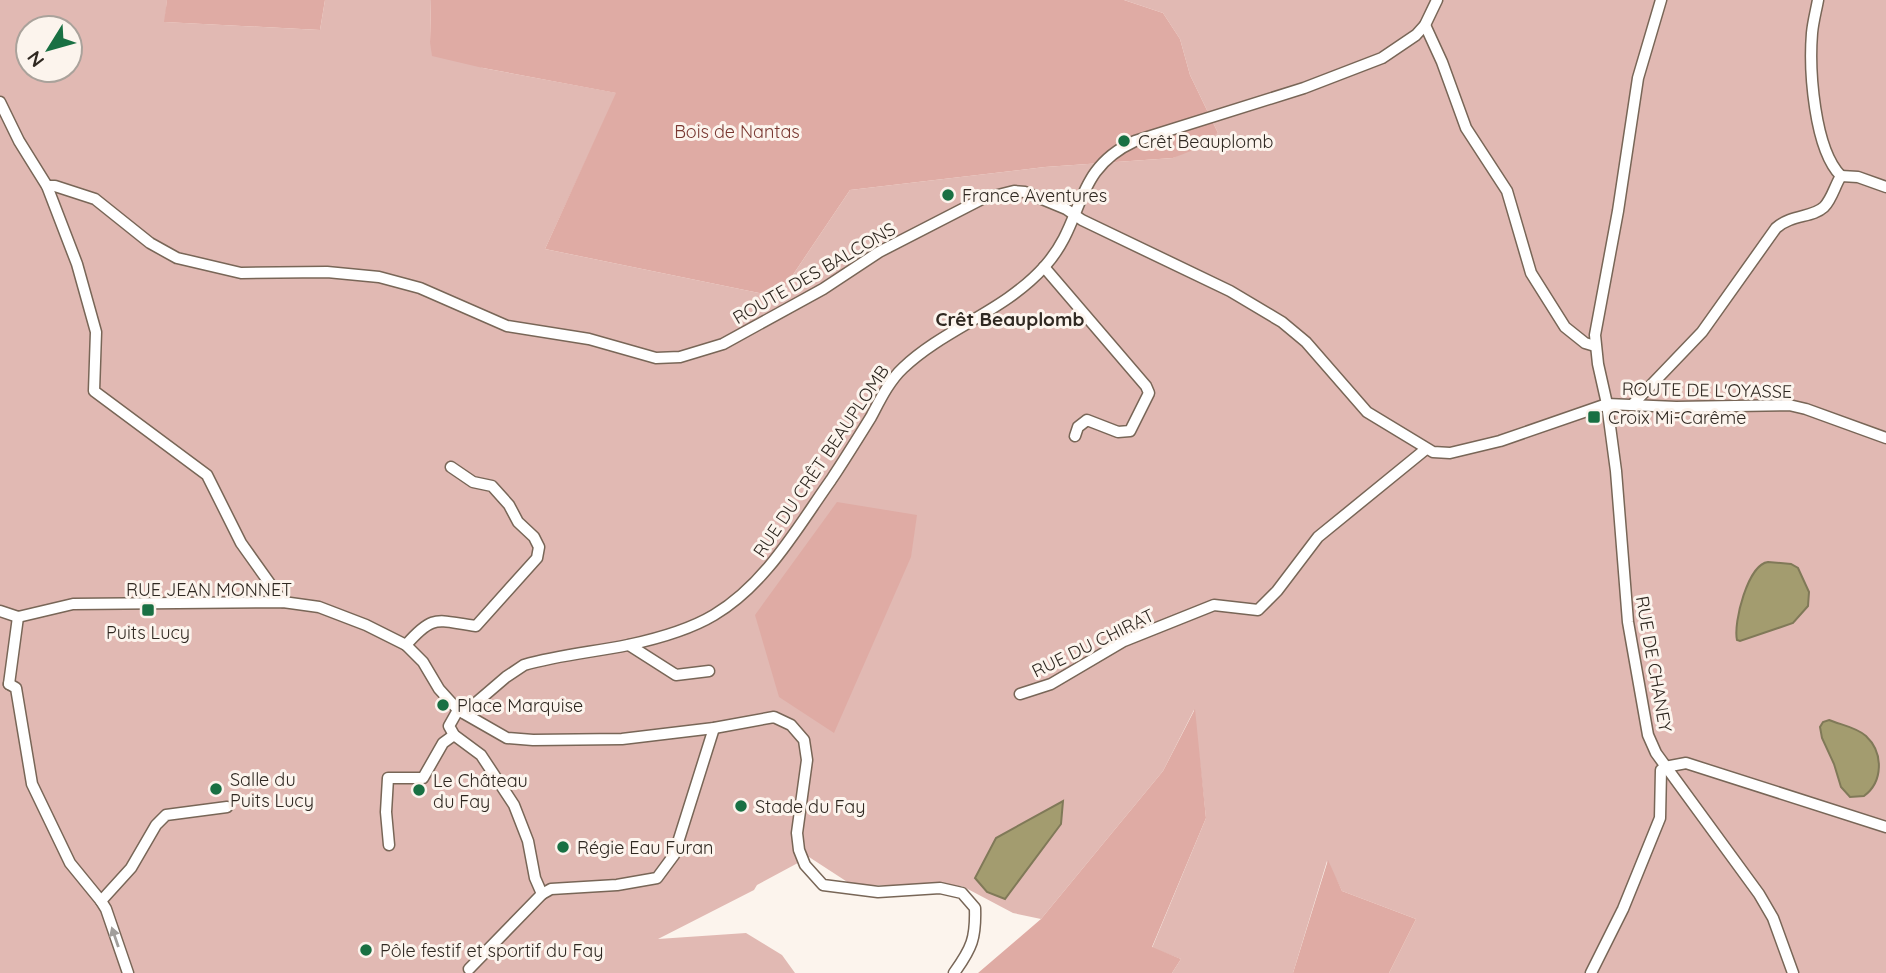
<svg xmlns="http://www.w3.org/2000/svg" width="1886" height="973" viewBox="0 0 1886 973" font-family="Quicksand,sans-serif">
<style>
.green{fill:#e1b9b3;fill-rule:evenodd}
.forest{fill:#dfaba4}
.water{fill:#a39c6f;stroke:#807958;stroke-width:2}
.lines{fill:none;stroke-linecap:round;stroke-linejoin:round}
.minor-casing{stroke:#786657;stroke-width:13}
.minor{stroke:#fff;stroke-width:10}
.oneway{fill:#a19e9b}
.poi-dot{fill:#197043;stroke:#fcf4ed;stroke-width:2.5}
.labels{text-anchor:middle;dominant-baseline:central;stroke-width:6;stroke-linejoin:round;paint-order:stroke}
.park-label{font-size:18px;fill:#793831;stroke:#fcf4ed}
.poi-label{font-size:18px;fill:#2f2821;stroke:#fcf4ed;text-anchor:start}
.street-label{font-size:18px;fill:#2f2821;stroke:#fcf4ed}
.neighbourhood-label{font-size:19px;font-weight:bold;fill:#2f2821;stroke:#fcf4ed}
</style>
<rect width="100%" height="100%" fill="#fcf4ed"/>
<path class="green" d="M0,0H167L165,22L320,30L325,0H431L430,42L483,68L617,93L545,249L778,297L850,190L1045,167L1173,158L1218,133L1190,75L1180,39L1163,13L1124,0H1886V973H1389L1416,919L1342,891L1327,861L1293,973H1172L1181,959L1152,948L1206,818L1194,710L1163,771L1041,919L1013,913L962,886L852,885L809,857L757,885L754,890L658,939L746,933L782,955L795,973H0ZM28,28H70V70H28Z"/>
<g class="forest">
<path d="M167,0H325L320,30L164,22Z"/>
<path d="M431,0H1124L1163,13L1180,39L1190,75L1218,133L1196,149L1173,158L1045,167L850,190L778,297L545,249L616,93L483,68L432,56L430,42Z"/>
<path d="M837,502L917,515L911,557L834,733L779,697L755,615Z"/>
<path d="M1195,709L1206,818L1152,947L1181,959L1172,973H978L1041,919L1163,771Z"/>
<path d="M1328,860L1342,891L1416,919L1389,973H1293Z"/>
</g>
<g class="water">
<path d="M1768,562L1791,564L1798,568L1809,592L1808,606L1793,623L1740,641L1737,640C1733,623 1748,564 1768,562Z"/>
<path d="M1829,720C1841,725 1856,727 1866,736C1884,753 1883,782 1864,796L1850,797L1841,787L1834,764L1822,738L1820,727L1823,722Z"/>
<path d="M1063,801L1061,824L1005,899L987,892L975,878L996,838Z"/>
</g>
<g class="lines">
<defs>
<g id="minor">
<path d="M1661,0L1638,78L1618,211L1595,335L1598,364L1607,404L1616,471L1628,622L1648,735L1656,753L1759,894L1773,918L1793,973"/>
<path d="M1425,25L1442,62L1466,128L1507,191L1531,273L1565,327L1585,343L1595,346"/>
<path d="M0,102L19,141L47,186L77,264L96,332L94,391L207,475L241,543L283,602"/>
<path d="M1841,176L1858,177L1886,187"/>
<path d="M47,186H55L95,199L150,243L177,258L241,273L327,272L379,277L420,288L507,326L589,339L656,358L680,357L723,344L823,289L879,252L982,199L1014,191L1025,192L1066,209L1082,220L1230,291L1282,322L1306,342L1367,412L1433,452L1450,453L1500,441L1607,404L1676,407L1789,405L1806,409L1886,438"/>
<path d="M1044,267L1146,386L1149,393L1130,431L1118,432L1087,420L1078,427L1075,436"/>
<path d="M1633,404L1702,332L1776,228C1792,214 1812,218 1824,207C1832,199 1835,185 1841,176C1814,149 1809,70 1812,33C1813,22 1816,11 1818,0"/>
<path d="M0,611L18,617L73,604L283,602L319,607L366,625L406,645L423,662L439,689L458,710L507,738L533,740L622,739L714,728L774,717L791,725L804,740L807,760L797,833L799,850L805,865L823,885L878,892L940,888L962,893L975,908C976,938 972,948 954,973"/>
<path d="M406,645C434,613 437,621 476,626L537,558L539,547L534,537L518,522L509,505L492,486L473,482L451,467"/>
<path d="M629,645L676,675L709,671"/>
<path d="M9,684L16,688L32,784L70,863L101,901L131,868L156,825L166,815L227,807"/>
<path d="M9,684L18,617"/>
<path d="M1020,694L1051,684L1124,641L1214,605L1258,610L1277,591L1318,537L1426,449"/>
<path d="M458,710L449,726L454,735L481,755L514,805L528,841L535,878L542,894L469,969"/>
<path d="M464,713L506,677L524,665C558,655 594,652 628,645C656,639 689,630 714,615C766,584 797,528 831,480C845,459 858,438 871,417C880,400 889,381 903,368C945,328 1004,312 1045,266C1086,220 1072,170 1135,141L1304,88L1382,58L1416,35L1425,25L1437,0"/>
<path d="M1665,767L1686,763L1886,827"/>
<path d="M389,845L386,812L388,778H423L443,743L454,735"/>
<path d="M542,894L551,889L617,885L657,878L674,855L714,728"/>
<path d="M101,901L106,909L128,973"/>
<path d="M1591,973L1623,909L1660,818L1661,770L1665,767"/>
</g>
</defs>
<use href="#minor" class="minor-casing"/>
<use href="#minor" class="minor"/>
</g>
<defs><path id="oneway-solid" d="M-6-.8H1V-3.2L6.5 0L1 3.2V.8H-6Z" transform="scale(1.75)"/></defs>
<use class="oneway" href="#oneway-solid" transform="translate(115 937) rotate(-109)"/>
<g class="poi-dot">
<circle cx="1124" cy="141" r="7"/>
<circle cx="948" cy="195" r="7"/>
<rect x="1587" y="410" width="14" height="14" rx="3.5"/>
<rect x="141" y="603" width="14" height="14" rx="3.5"/>
<circle cx="443" cy="705" r="7"/>
<circle cx="216" cy="789" r="7"/>
<circle cx="419" cy="790" r="7"/>
<circle cx="741" cy="806" r="7"/>
<circle cx="563" cy="847" r="7"/>
<circle cx="366" cy="950" r="7"/>
</g>
<g class="labels">
<g class="park-label">
<text x="737" y="131">Bois de Nantas</text>
</g>
<g class="poi-label">
<text x="1138" y="141">Crêt Beauplomb</text>
<text x="962" y="195">France Aventures</text>
<text x="1608" y="417">Croix Mi-Carême</text>
<text x="148" y="632" text-anchor="middle">Puits Lucy</text>
<text x="457" y="705">Place Marquise</text>
<text x="230" y="779">Salle du<tspan x="230" dy="21">Puits Lucy</tspan></text>
<text x="433" y="780">Le Château<tspan x="433" dy="21">du Fay</tspan></text>
<text x="755" y="806">Stade du Fay</text>
<text x="577" y="847">Régie Eau Furan</text>
<text x="380" y="950">Pôle festif et sportif du Fay</text>
</g>
<g class="street-label">
<text transform="translate(814 273) rotate(-30)">ROUTE DES BALCONS</text>
<text transform="translate(1707 390) rotate(1)">ROUTE DE L'OYASSE</text>
<text transform="translate(821 461) rotate(-56)">RUE DU CRÊT BEAUPLOMB</text>
<text x="209" y="589">RUE JEAN MONNET</text>
<text transform="translate(1093 643) rotate(-26)">RUE DU CHIRAT</text>
<text transform="translate(1654 664) rotate(80)">RUE DE CHANEY</text>
</g>
<g class="neighbourhood-label">
<text x="1010" y="319">Crêt Beauplomb</text>
</g>
</g>
<g transform="translate(49 49) rotate(233)"><circle r="33" fill="#fcf4ed" stroke="#aaa29b" stroke-width="2"/>
<path d="M0-5L12 26L0 18L-12 26Z" fill="#197043"/>
<text y="-10" font-size="19" font-weight="bold" text-anchor="middle" fill="#2f2821">N</text>
</g>
</svg>
